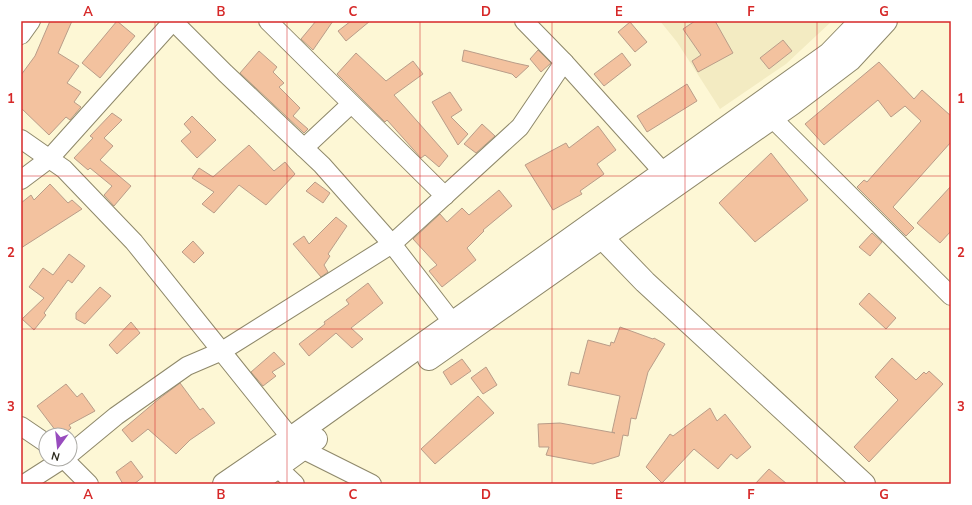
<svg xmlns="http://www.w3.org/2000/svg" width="972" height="505" viewBox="0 0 972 505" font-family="'Nunito Sans',sans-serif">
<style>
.built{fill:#f3ebc2}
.building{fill:#f3c29f;stroke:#b99d89}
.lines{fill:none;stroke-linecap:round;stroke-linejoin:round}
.minor-casing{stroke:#8e886a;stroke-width:20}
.secondary-casing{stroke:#8e886a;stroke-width:24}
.trunk-casing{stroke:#8e886a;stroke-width:24}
.minor{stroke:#fff;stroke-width:18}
.secondary{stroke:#fff;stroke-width:22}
.trunk{stroke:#fff;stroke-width:22}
.grid{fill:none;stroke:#d62828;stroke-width:1;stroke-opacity:0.55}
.neatline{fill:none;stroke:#d62828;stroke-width:1.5}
.grid-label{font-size:13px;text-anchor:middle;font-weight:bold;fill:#d62828}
</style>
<rect width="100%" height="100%" fill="#fdf7d5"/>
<path class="built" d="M660,21H832L786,64L720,109L677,42Z"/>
<g class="building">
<path d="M50,21H72L58,53L79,66L67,83L81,92L74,102L81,107L70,120L66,117L49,135L21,108V75L35,56Z"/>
<path d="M117,21L135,36L100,78L82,63Z"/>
<path d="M316,21H333L313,50L301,39Z"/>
<path d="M351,21H370L346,41L338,31Z"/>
<path d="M695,21H715L733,53L698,72L692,61L701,55L683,29Z"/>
<path d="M630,22L647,42L635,52L618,32Z"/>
<path d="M783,40L792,51L769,69L760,58Z"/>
<path d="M464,50L515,63L529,66L516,78L512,74L462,61Z"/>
<path d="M538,50L551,63L541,72L530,59Z"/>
<path d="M259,51L277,67L273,72L284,83L279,87L300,108L293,116L308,129L304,133L240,73Z"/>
<path d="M356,53L386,81L413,61L423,74L394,95L448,156L439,167L425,155L421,158L387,120L385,122L337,74Z"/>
<path d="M622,53L631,65L604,86L594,74Z"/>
<path d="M879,62L914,99L922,90L951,116V142L893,207L914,228L906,236L857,187L864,180L867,182L921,121L905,106L891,117L878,100L824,145L805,124Z"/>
<path d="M687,84L697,101L647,132L637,116Z"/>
<path d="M450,92L462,110L451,117L468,134L458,145L432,102Z"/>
<path d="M112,113L122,120L104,138L113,146L100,160L131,186L114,206L104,195L112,186L90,168L88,170L74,158L93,138L90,136Z"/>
<path d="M192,116L216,140L197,158L181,141L191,132L184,124Z"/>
<path d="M482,124L495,136L476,153L464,144Z"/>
<path d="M598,126L616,150L597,164L604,174L580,191L582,194L553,210L525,165L566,143L569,148Z"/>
<path d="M249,145L274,171L285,162L295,174L266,205L239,185L214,213L202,204L214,192L192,178L199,168L213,177Z"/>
<path d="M771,153L808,200L755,242L719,203Z"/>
<path d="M315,182L330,193L323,203L306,191Z"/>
<path d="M50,184L68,203L72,200L82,209L21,248V203L31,195L34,200Z"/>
<path d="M951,186V231L940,243L917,223Z"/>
<path d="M499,190L512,206L483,230L484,231L467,248L476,260L442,287L429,271L437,265L413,239L440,214L447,222L462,208L469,215Z"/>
<path d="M336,217L347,226L328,254L330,256L324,265L328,272L321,277L293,244L304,236L309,244Z"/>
<path d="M872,233L882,242L870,256L859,247Z"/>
<path d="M193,241L204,253L194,263L182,252Z"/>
<path d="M69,254L85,266L72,283L68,280L44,313L46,315L34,330L22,319L44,298L29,287L43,268L53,275Z"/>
<path d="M368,283L383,303L351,328L363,339L352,348L336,333L309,356L299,344L325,324L324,322L349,304L346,300Z"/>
<path d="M100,287L111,296L85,324L76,319V313Z"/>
<path d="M869,293L896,318L886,329L859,304Z"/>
<path d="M131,322L140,333L117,354L109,345Z"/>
<path d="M620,327L653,339L654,338L665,344L648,372L636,419L631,418L628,436L623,435L619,456L593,464L546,455L549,447H539L538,424L560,423L615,433L612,432L620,396L568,385L571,372L579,374L588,340L610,346L611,342L614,343Z"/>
<path d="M274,352L285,364L272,372L276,376L263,386L251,372Z"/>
<path d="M892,358L916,380L924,372L926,374L929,371L943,384L869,462L854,447L898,400L875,377Z"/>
<path d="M462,359L471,371L451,385L443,372Z"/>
<path d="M486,367L497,385L483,394L471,378Z"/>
<path d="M180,383L200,410L203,408L215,423L190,440L176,454L148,429L132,442L122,430L160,398Z"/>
<path d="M66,384L77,397L82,393L95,411L69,425L71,428L63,435H59L37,406Z"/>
<path d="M478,396L494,413L435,464L421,449Z"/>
<path d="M710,408L717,421L725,414L751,447L737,459L731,454L718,469L694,449L662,483L646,467L670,434L673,436Z"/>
<path d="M131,461L143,477L134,484H123L116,472Z"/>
<path d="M769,469L787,484H755Z"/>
</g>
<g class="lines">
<defs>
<g id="minor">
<path d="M173,21L225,73L322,165L392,244L453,323"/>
<path d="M268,21L445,196"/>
<path d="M524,21L564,62L663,172"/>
<path d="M21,35L31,21"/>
<path d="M772,118L951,296"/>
<path d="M21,139L64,169L134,242L291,438"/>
<path d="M304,148L351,104"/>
<path d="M21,180L49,159L173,21"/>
<path d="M21,426L46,443"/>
<path d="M302,449L372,484"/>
<path d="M70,454L116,416L187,366L222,351L392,244L520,127L564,62"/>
<path d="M64,459L89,484"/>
<path d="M277,467L295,484"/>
<path d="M24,484L63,459"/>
</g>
<path id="secondary" d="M590,225L645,282L864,484"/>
<g id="trunk">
<path d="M429,359L792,104L850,60L886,21"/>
<path d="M224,484L291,438L829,54L861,21"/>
<path d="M254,484L316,439"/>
</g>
</defs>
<use href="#minor" class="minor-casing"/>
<use href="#secondary" class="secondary-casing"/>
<use href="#trunk" class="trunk-casing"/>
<use href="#minor" class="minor"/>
<use href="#secondary" class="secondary"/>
<use href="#trunk" class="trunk"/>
</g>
<path class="grid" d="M155,21V484M287,21V484M420,21V484M552,21V484M685,21V484M817,21V484M21,176H951M21,329H951"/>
<rect width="972" height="505" fill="none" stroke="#ffffff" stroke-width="44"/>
<g transform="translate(58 447) rotate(195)"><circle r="19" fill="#ffffff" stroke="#abaaa5"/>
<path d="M0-3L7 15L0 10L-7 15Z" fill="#984cbe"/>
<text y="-6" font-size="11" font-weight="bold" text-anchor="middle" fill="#2d2b1e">N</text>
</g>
<rect x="22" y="22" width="928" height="461" class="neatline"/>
<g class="grid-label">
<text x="88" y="16">A</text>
<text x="221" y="16">B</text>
<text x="353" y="16">C</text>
<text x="486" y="16">D</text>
<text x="619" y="16">E</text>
<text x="751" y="16">F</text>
<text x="884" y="16">G</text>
<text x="11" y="103">1</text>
<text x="961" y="103">1</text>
<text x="11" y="257">2</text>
<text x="961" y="257">2</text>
<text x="11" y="411">3</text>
<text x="961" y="411">3</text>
<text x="88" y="499">A</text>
<text x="221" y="499">B</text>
<text x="353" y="499">C</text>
<text x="486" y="499">D</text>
<text x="619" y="499">E</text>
<text x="751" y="499">F</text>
<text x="884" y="499">G</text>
</g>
</svg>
